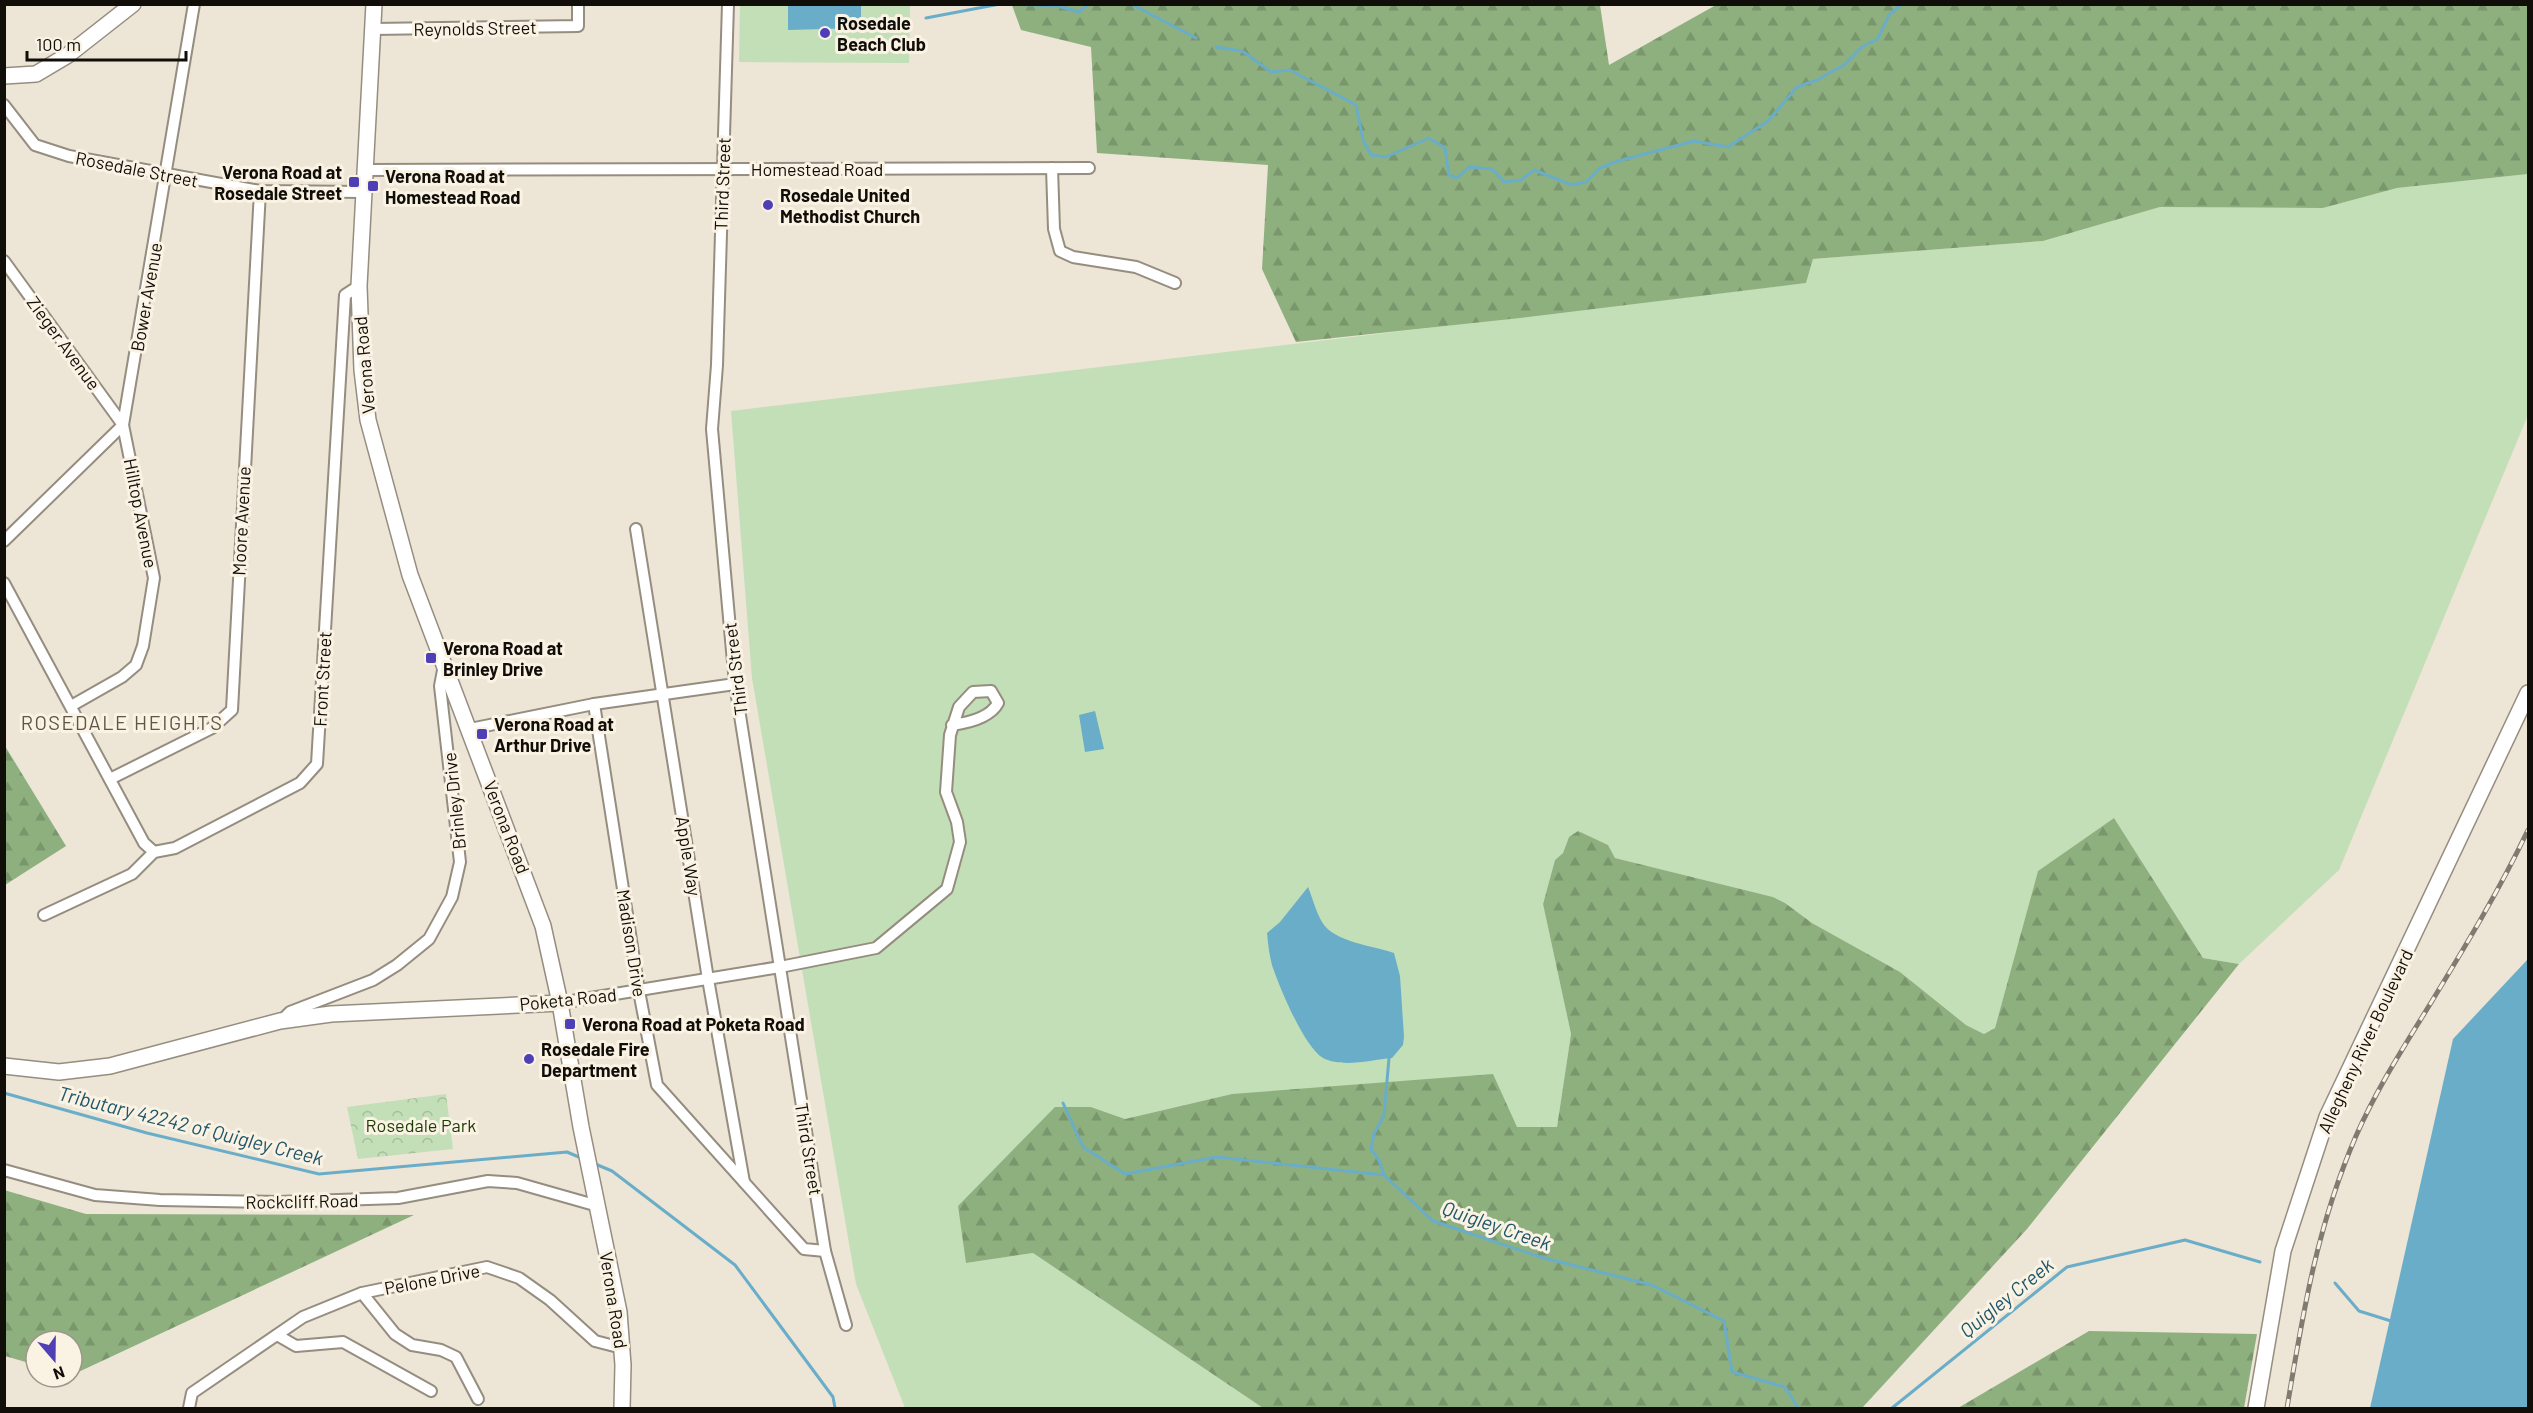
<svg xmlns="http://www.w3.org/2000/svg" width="2533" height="1413" viewBox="0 0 2533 1413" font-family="Barlow,sans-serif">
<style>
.green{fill:#c3dfb7}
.forest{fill:url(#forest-firs)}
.park{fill:url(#park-crowns)}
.water{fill:#6aadc8}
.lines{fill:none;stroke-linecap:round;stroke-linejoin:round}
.stream{stroke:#6aadc8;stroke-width:3}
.street-casing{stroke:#958d7f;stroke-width:14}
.secondary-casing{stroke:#958d7f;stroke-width:18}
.street{stroke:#fff;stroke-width:10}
.secondary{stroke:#fff;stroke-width:15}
.rail-casing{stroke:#807b71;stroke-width:5}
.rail{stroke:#faf2e3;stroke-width:3;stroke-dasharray:9;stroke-linecap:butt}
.poi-dot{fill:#4e3fb6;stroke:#faf2e3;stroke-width:2}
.labels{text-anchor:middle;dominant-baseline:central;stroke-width:6;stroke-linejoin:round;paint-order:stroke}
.poi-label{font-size:18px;font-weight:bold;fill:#110e09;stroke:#faf2e3;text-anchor:start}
.street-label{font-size:18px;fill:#110e09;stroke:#faf2e3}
.park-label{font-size:18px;fill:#1c3c07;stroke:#faf2e3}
.neighbourhood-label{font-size:20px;letter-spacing:1.5px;fill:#5d5649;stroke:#faf2e3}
.water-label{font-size:20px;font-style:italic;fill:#20566a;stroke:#faf2e3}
</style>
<defs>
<pattern id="forest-firs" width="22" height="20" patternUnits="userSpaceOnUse" patternTransform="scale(1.5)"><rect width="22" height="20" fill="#8eb07f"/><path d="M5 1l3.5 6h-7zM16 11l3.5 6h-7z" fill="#79966c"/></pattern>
<pattern id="park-crowns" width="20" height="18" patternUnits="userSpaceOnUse" patternTransform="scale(1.5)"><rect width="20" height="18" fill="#c3dfb7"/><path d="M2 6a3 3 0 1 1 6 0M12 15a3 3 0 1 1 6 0" fill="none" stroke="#a6be9c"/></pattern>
</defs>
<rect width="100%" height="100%" fill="#ede5d6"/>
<g class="green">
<path d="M740,5H910L909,63L739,62Z"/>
<path d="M2528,174V415L2339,870L2239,964L2203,958L2114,818L2038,871L1995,1028L1984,1034L1966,1025L1900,972L1812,923L1785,903L1773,897L1615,858L1608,845L1569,837L1563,853L1555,860L1543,904L1571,1034L1557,1127H1517L1232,1094L1125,1119L1091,1107L967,1263L1033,1253L1263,1408H905L856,1284L752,678L731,411L1806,283L1813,259L2043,241L2160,207L2323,208L2397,188Z"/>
</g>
<g class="forest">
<path d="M1012,5H1600L1609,65L1716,5H2528V174L2397,188L2323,208L2160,207L2043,241L1813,259L1806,283L1520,318L1296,342L1262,269L1268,165L1097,153L1091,47L1021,30Z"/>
<path d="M5,746L66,846L5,885H4Z"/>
<path d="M2114,818L2203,958L2239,964L2027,1229L1862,1408H1263L1033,1253L966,1263L958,1206L1055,1107H1091L1125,1119L1232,1094L1493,1074L1517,1127H1557L1571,1034L1543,904L1555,860L1563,853L1569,837L1578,831L1608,845L1615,858L1773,897L1785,903L1812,923L1900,972L1966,1025L1984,1034L1995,1028L2038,871Z"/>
<path d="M4,1190L86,1214L414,1215L72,1375V1341H36V1365L5,1356Z"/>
<path d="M2089,1331L2257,1334L2244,1408H1958Z"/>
</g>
<path class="park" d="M446,1094L453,1149L358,1159L347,1107Z"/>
<g class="water">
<path d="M788,5H861V28L788,30Z"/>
<path d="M1095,711L1104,749L1085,752L1079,715Z"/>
<path d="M1308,887C1313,899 1316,912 1322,922C1333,942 1375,946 1394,953L1400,976L1404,1037L1403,1045L1392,1058C1371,1060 1342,1068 1323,1058C1304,1047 1279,986 1272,965C1269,954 1268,943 1267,933L1280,922Z"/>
<path d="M2528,959V1408H2370L2453,1039Z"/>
</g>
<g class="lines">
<g class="stream">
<path d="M1013,4L1058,6L1079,12L1089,4"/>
<path d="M1131,4L1196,38"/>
<path d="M926,18L1000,4"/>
<path d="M1216,47L1242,51L1271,72L1290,70L1356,105L1363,140L1371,155L1386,157L1429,138L1445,148L1449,175L1457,178L1469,167L1492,169L1504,182L1521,180L1534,170L1572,185L1586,182L1600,168L1618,161L1694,141L1728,147L1768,121L1797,87L1817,80L1844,65L1863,46L1878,39L1889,15L1902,4"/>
<path d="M4,1093L147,1133L319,1174L567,1152L581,1158"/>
<path d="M1063,1103L1083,1147L1125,1174L1217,1157L1384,1175L1433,1221L1540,1257L1652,1285L1724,1321L1732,1372L1785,1387L1798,1408"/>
<path d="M593,1163L612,1171L735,1265L833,1397L835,1408"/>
<path d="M1384,1175L1379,1160L1371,1149L1374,1134L1384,1115L1389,1058"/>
<path d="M2335,1283L2359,1311L2391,1321"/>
<path d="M1892,1408L2067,1267L2185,1240L2260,1262"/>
</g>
<defs>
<g id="street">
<path d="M728,4L717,365L712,429L735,684L825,1251L846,1325"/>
<path d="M373,29L578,26V4"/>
<path d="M4,105L35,145L69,156L260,191L363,192"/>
<path d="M1052,168L1054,229L1060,251L1073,257L1136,267L1175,283"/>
<path d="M364,170L1089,168"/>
<path d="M4,261L123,425L154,578L143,646L136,665L122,677L71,706"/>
<path d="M636,529L708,979L744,1182"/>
<path d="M4,541L123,425L194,4"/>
<path d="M4,583L144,843L154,852"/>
<path d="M594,704L639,991L657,1085L804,1249L825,1251"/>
<path d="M470,729L594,704L735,684"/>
<path d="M110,779L212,728L232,710L260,191"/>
<path d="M44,915L132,874L154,852L175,848L300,783L317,764L345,295L359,286"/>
<path d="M560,1003L780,967L876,948L947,889L960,842L957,822L946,792L950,735L959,707L973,692L991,691L998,703C990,718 967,723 952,725"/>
<path d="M282,1020L290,1012L373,980L397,965L429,939L452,897L460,862L440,686L444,665"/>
<path d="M4,1170L95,1195L160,1200L278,1202L398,1198L488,1181L517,1183L598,1206"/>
<path d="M362,1293L395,1334L412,1345L441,1350L456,1357L478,1399"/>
<path d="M277,1335L296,1346L343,1342L431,1391"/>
<path d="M189,1408L192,1393L303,1317L362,1293L487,1267L519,1278L550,1300L595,1341L622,1348"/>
</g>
<g id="secondary">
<path d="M374,4L359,286L362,370L368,420L410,575L543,926L560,1003L581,1127L619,1312L623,1365L622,1408"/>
<path d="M4,76L36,74L68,55L133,4"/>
<path d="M4,1066L59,1072L110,1066L280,1021L331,1014L560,1003"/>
<path d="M2256,1408L2283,1251L2327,1117L2528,693"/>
</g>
</defs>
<use href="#street" class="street-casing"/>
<use href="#secondary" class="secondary-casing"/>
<use href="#street" class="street"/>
<use href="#secondary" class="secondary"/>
<defs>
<path id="rail" d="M2287,1408C2303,1312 2317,1226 2356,1136C2377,1088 2405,1045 2432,1001C2466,945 2500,889 2528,830"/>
</defs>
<use href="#rail" class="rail-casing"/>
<use href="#rail" class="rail"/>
</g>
<g class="poi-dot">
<circle cx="825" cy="33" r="6"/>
<rect x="348" y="176" width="12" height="12" rx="3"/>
<rect x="367" y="180" width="12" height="12" rx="3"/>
<circle cx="768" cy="205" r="6"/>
<rect x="425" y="652" width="12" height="12" rx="3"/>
<rect x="476" y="728" width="12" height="12" rx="3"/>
<rect x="564" y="1018" width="12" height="12" rx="3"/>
<circle cx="529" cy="1059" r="6"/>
</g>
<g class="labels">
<g class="poi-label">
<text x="837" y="23">Rosedale<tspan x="837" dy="21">Beach Club</tspan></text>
<text x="342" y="172" text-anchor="end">Verona Road at<tspan x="342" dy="21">Rosedale Street</tspan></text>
<text x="385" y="176">Verona Road at<tspan x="385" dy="21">Homestead Road</tspan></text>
<text x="780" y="195">Rosedale United<tspan x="780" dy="21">Methodist Church</tspan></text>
<text x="443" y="648">Verona Road at<tspan x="443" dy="21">Brinley Drive</tspan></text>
<text x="494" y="724">Verona Road at<tspan x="494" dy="21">Arthur Drive</tspan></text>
<text x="582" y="1024">Verona Road at Poketa Road</text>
<text x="541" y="1049">Rosedale Fire<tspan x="541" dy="21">Department</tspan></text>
</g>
<g class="street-label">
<text transform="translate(475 28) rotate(-1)">Reynolds Street</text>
<text transform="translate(137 169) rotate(11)">Rosedale Street</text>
<text x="817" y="169">Homestead Road</text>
<text transform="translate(722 184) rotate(-88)">Third Street</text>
<text transform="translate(146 297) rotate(-80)">Bower Avenue</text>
<text transform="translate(64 343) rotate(54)">Zieger Avenue</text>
<text transform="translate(364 365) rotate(-95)">Verona Road</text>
<text transform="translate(141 513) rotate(79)">Hilltop Avenue</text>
<text transform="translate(241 521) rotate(-87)">Moore Avenue</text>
<text transform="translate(735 669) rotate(-97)">Third Street</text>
<text transform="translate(322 679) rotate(-87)">Front Street</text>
<text transform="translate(454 801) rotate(-96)">Brinley Drive</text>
<text transform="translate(507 827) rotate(69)">Verona Road</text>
<text transform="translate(689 856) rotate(81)">Apple Way</text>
<text transform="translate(632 943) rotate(81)">Madison Drive</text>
<text transform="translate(568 999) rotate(-6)">Poketa Road</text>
<text transform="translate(2365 1041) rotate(-65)">Allegheny River Boulevard</text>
<text transform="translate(809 1149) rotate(81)">Third Street</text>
<text transform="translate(302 1201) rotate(-1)">Rockcliff Road</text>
<text transform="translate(432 1279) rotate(-11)">Pelone Drive</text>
<text transform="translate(614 1300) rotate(81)">Verona Road</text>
</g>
<g class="park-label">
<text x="421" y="1125">Rosedale Park</text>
</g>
<g class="neighbourhood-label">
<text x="122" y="722">ROSEDALE HEIGHTS</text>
</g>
<g class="water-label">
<text transform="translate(191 1125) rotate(14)">Tributary 42242 of Quigley Creek</text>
<text transform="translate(1497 1225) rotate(19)">Quigley Creek</text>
<text transform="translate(2006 1297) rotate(-39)">Quigley Creek</text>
</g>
</g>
<rect width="2533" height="1413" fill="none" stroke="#110e09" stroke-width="12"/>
<g transform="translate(54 1359) rotate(160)"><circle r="28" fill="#faf2e3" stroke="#9d978c" stroke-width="1.5"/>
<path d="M0-4.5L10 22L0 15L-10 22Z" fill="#4e3fb6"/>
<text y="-9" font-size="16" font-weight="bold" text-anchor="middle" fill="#110e09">N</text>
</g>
<path d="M27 51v9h159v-9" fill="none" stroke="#110e09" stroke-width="3"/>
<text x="36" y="51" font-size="18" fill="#110e09" stroke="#faf2e3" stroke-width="4.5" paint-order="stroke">100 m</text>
</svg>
